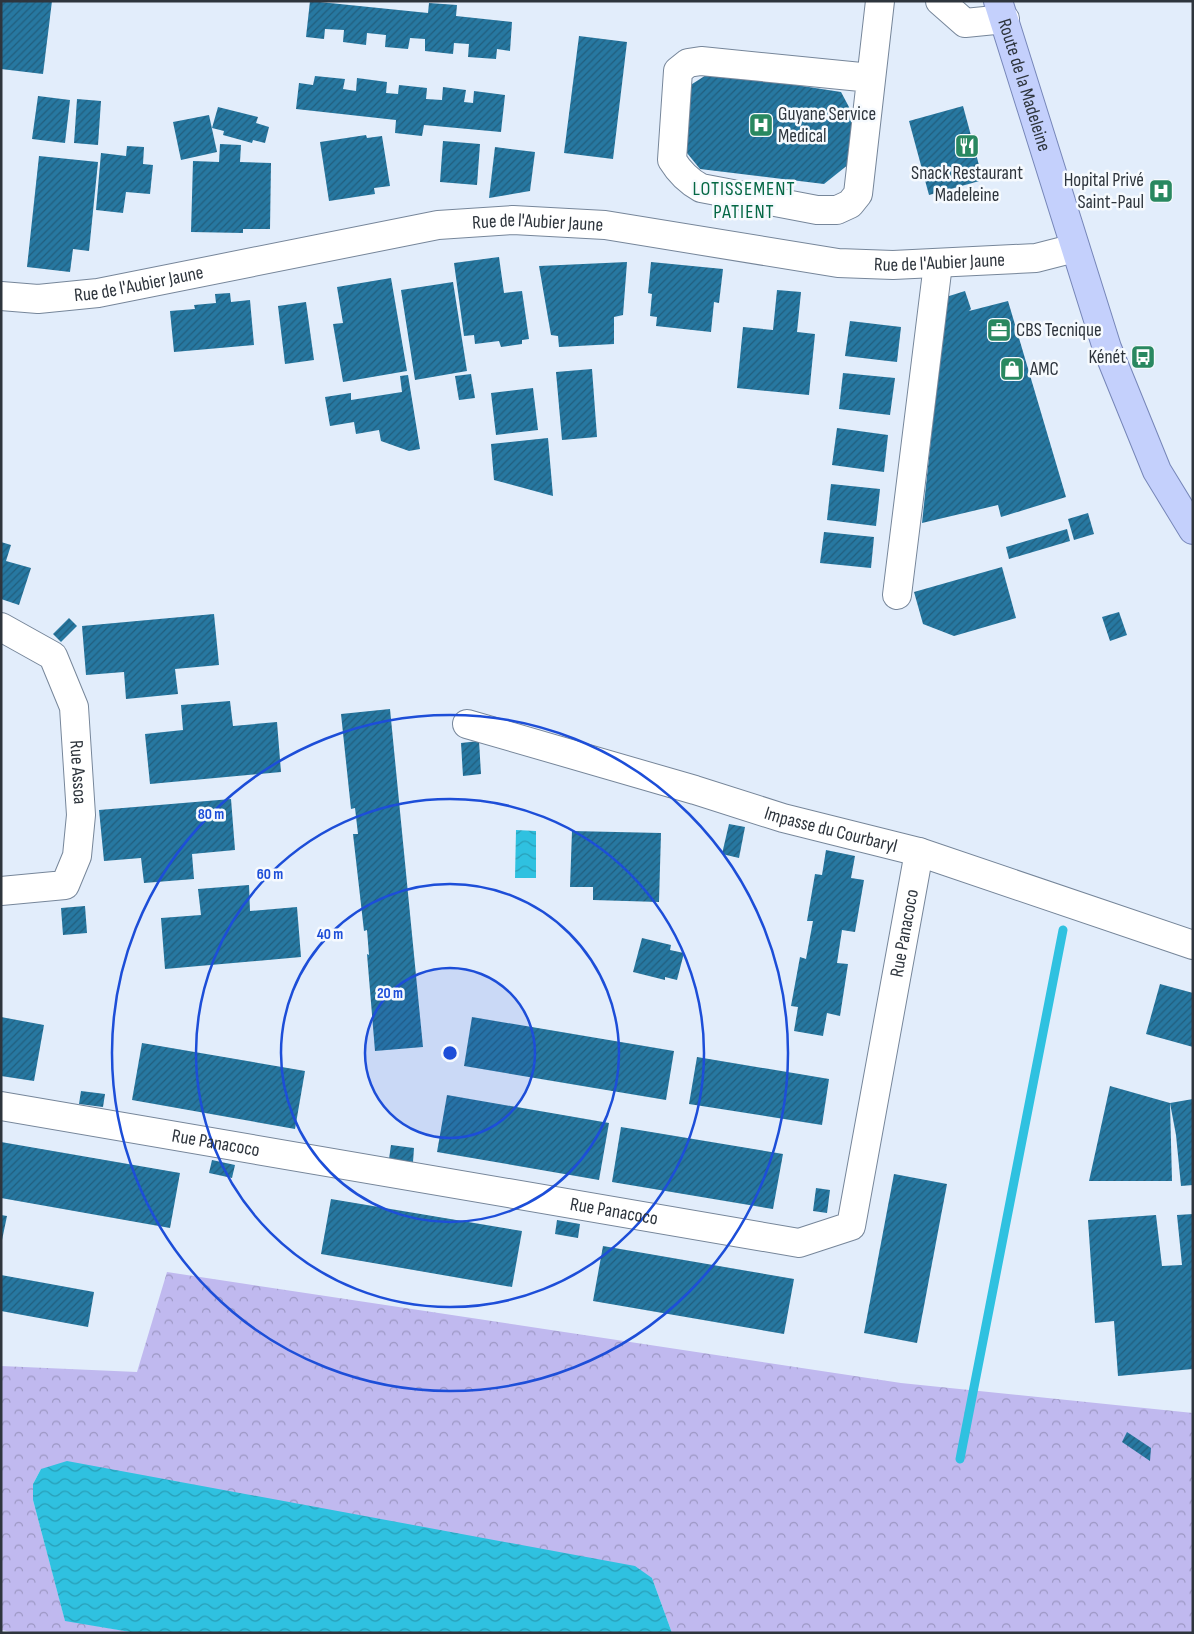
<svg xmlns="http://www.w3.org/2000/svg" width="1194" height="1634" viewBox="0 0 1194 1634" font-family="'Sofia Sans Condensed',sans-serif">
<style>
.forest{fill:url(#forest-crowns)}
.water{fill:url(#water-waves)}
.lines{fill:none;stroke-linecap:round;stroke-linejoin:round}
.stream{stroke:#2fc1e0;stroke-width:9}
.building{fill:url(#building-hatch)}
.minor-casing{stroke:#76869a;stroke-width:30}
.major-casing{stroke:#7686b8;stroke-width:30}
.minor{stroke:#fff;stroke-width:28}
.major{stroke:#c4d0fc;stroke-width:28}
.ring{fill:none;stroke:#1d4ed8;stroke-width:2.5}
.labels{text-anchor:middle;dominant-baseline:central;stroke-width:5;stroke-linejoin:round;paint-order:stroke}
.street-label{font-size:19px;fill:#2e353d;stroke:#f6fafe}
.poi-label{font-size:19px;fill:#2e353d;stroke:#f6fafe;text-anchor:start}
.neighbourhood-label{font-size:20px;letter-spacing:1px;fill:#056845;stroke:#f6fafe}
.centre{fill:#1d4ed8;stroke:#f6fafe;stroke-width:2.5}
.ring-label{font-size:15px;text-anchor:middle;font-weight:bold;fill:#1d4ed8;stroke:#f6fafe;stroke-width:5;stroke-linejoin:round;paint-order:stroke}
</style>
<defs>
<pattern id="forest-crowns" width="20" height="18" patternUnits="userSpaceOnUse" patternTransform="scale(1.25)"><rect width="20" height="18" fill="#c0b9ef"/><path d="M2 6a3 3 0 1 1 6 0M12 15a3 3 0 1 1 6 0" fill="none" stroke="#9c97c3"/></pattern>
<pattern id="water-waves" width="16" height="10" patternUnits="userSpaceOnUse" patternTransform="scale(1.25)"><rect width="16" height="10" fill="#2fc1e0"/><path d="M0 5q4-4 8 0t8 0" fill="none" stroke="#289eb7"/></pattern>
<pattern id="building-hatch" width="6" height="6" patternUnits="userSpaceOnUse" patternTransform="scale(1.25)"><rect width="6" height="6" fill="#2778a1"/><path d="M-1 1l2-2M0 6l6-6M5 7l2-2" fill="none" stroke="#215e7d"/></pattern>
</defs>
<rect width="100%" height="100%" fill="#e2edfb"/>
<path class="forest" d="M167,1272L901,1383L1193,1413V1633H672L652,1578L41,1469L33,1484V1500L65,1620L136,1633H18L1,1630V1366L137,1372Z"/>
<g class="water">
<path d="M516,830L536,831V878H515Z"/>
<path d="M67,1461L635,1566L652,1578L672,1633H136L65,1621L33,1500V1484L41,1469Z"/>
</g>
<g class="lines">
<path class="stream" d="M960,1459L1063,930"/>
</g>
<g class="building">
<path d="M1,1H52L43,74L1,69Z"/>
<path d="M310,1L428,13L429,3L457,5L456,16L512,22L510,51L497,49L496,59L468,57L469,44L454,43L453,54L425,51V39L410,38L408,49L385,47L386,35L367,33L366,45L343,42L344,30L325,29L324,39L306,37Z"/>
<path d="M579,36L627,42L613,159L564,153Z"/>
<path d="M711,72L841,92L857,122L854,160L824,184L700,169L674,137L678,93Z"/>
<path d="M315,76L345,79L343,89L356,91L357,78L387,82L386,93L398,94L399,85L427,88L426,99L442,100L443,87L466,90L464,102L473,103L474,91L505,95L501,132L424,125L422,136L395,133L396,120L296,109L299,83L313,85Z"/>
<path d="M38,96L70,100L65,143L32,139Z"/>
<path d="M77,99L101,101L98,145L74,143Z"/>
<path d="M963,106L983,180L929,195L909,121Z"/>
<path d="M218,107L258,117L256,123L269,127L265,143L253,140L252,143L223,135L224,131L212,128Z"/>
<path d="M209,115L217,152L181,160L173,122Z"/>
<path d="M366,135L367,138L382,136L390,186L374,188L375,194L329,201L320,142Z"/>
<path d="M443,141L480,144L477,185L440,182Z"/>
<path d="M220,144L241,145L240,162L271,163L270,229H243V233L191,232L193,161L219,162Z"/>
<path d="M127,146L144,147L143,164L153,165L150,194L126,192L123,213L96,210L101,153L126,156Z"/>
<path d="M495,147L535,152L530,191L489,198Z"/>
<path d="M39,156L98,162L89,251L73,249L70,272L27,267Z"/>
<path d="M499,257L504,293L522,291L529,339L522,340V344L501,347L499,341L475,344L474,335L464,336L454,263Z"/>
<path d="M627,262L623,315L614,317V344L559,347L558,336L551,335L539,266Z"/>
<path d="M651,262L723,269L719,303L714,302L711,332L656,326L657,317L650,316L652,294L648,293Z"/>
<path d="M391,278L407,371L343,382L333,324L343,323L337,287Z"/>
<path d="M453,282L467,371L415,380L401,290Z"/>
<path d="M777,290L801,292L797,332L815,334L809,395L737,388L743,327L773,330Z"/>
<path d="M965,291L971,309L969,311L1008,301L1066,497L1001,517L998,505L922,523L946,297Z"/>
<path d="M230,293L231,302L250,300L254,345L174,352L170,311L195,309L194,305L216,303L215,294Z"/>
<path d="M306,302L314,360L285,364L278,306Z"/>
<path d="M850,321L901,327L897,362L845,356Z"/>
<path d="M592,369L597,437L562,440L556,372Z"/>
<path d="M843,373L895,378L890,415L839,409Z"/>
<path d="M471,374L475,398L459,400L455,376Z"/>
<path d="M408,375L420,449L409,451L381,441L379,430L356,434L354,422L330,426L325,397L351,393V400L402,392L400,376Z"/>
<path d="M533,388L538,430L496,435L491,393Z"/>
<path d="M837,428L888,435L884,472L832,465Z"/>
<path d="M548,438L553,496L494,480L491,444Z"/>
<path d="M831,484L880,489L876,526L827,520Z"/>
<path d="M1088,513L1094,534L1074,540L1068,519Z"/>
<path d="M1067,529L1070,541L1009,559L1006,547Z"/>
<path d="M824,532L874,537L871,568L820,563Z"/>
<path d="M1,542L11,545L6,561L31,568L19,605L1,599Z"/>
<path d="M1002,567L1016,618L954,636L923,624L914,592Z"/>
<path d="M1119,612L1127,635L1110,641L1102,617Z"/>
<path d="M214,614L219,665L175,669L178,694L126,699L124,672L86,675L82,626Z"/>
<path d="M69,618L77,626L61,642L53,634Z"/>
<path d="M230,701L233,726L277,722L281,772L150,784L145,734L183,730L181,705Z"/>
<path d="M390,709L423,1047L375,1051L367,954L369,955L367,930L364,931L353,834H358L355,808L351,809L341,714Z"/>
<path d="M479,741L481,774L463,776L461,743Z"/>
<path d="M231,799L235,850L192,854L194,879L144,883L141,858L104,861L99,810Z"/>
<path d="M729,824L745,827L739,858L722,854Z"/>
<path d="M572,831L661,833L659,902L593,900V887H570Z"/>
<path d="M826,850L855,856L851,878L864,880L855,932L842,930L837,963L848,964L840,1016L827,1013L823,1036L794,1031L798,1007L791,1006L800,957L806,959L813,921H807L815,874L822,875Z"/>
<path d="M249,885L250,911L297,907L301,957L165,969L161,918L201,915L198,889Z"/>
<path d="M85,906L87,933L63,935L61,908Z"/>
<path d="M642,938L671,945L670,950L684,953L677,980L665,977V980L633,972Z"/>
<path d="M1160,984L1193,993V1047L1146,1034Z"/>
<path d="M1,1017L44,1025L34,1081L1,1076Z"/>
<path d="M472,1017L674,1051L666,1100L464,1066Z"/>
<path d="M142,1043L305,1071L295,1129L132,1100Z"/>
<path d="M697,1057L829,1079L822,1125L689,1104Z"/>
<path d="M1110,1086L1170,1103L1193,1099V1185L1181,1186L1176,1135L1170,1103L1172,1181H1089Z"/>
<path d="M81,1091L105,1094L103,1107L79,1104Z"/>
<path d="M447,1095L609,1123L599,1180L437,1152Z"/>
<path d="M621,1127L783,1154L773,1209L612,1182Z"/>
<path d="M1,1142L180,1173L170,1228L1,1198Z"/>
<path d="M391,1145L414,1148L413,1162L389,1159Z"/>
<path d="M212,1160L235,1165L232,1178L209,1173Z"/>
<path d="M894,1174L947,1184L917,1343L864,1333Z"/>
<path d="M816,1188L830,1190L827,1213L813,1211Z"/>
<path d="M331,1199L522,1231L512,1287L321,1254Z"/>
<path d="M1193,1214V1369L1118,1376L1114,1321L1095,1323L1088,1220L1156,1215L1162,1266L1182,1265L1177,1215Z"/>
<path d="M1,1215L7,1216L2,1240H1Z"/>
<path d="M557,1220L580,1224L578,1238L555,1234Z"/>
<path d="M603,1246L794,1279L784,1334L593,1301Z"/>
<path d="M1,1275L94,1292L88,1327L1,1311Z"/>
<path d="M1127,1432L1151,1448L1150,1461L1122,1442Z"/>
</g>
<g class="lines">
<defs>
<g id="minor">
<path d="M940,1L965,23L1005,19"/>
<path d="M871,78L701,61L688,63L678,71L672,160C680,173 688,181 701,188L817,210H837L850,204L858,194L880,1"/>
<path id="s1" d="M1,296L38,299L98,293L438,225L513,220L605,225L838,263L893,265L1036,258L1075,248"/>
<path d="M897,595L938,264"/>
<path id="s2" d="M1,627L53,656L74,707L81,815L77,856L65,885L1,891"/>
<path id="s3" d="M467,724L695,790L783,818L919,852L1193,945"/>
<path id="s4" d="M1,1106L799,1243L851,1226L919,852"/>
</g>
<g id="major">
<path id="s5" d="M998,1L1107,348L1157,471L1193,530"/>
</g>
</defs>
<use href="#minor" class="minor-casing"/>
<use href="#major" class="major-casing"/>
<use href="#minor" class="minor"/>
<use href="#major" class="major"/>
</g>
<circle cx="450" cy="1053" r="85" fill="#1d4ed8" fill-opacity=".12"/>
<g class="ring">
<circle cx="450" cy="1053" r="85"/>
<circle cx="450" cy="1053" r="169"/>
<circle cx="450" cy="1053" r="254"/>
<circle cx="450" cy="1053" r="338"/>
</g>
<defs>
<symbol id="hospital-square" viewBox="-11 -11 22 22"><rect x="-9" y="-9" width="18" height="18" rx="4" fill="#298860" stroke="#f6fafe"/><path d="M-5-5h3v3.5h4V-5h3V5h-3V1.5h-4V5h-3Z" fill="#fff"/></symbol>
<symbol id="restaurant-square" viewBox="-11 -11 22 22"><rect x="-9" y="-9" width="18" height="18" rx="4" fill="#298860" stroke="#f6fafe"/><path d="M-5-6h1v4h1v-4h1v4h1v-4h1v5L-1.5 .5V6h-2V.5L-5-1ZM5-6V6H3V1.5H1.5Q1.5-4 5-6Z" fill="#fff"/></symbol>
<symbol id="office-square" viewBox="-11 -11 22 22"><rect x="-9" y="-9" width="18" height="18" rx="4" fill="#298860" stroke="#f6fafe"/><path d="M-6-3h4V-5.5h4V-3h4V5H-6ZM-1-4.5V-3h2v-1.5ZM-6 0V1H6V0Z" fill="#fff"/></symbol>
<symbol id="bus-square" viewBox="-11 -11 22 22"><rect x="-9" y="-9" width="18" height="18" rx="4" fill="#298860" stroke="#f6fafe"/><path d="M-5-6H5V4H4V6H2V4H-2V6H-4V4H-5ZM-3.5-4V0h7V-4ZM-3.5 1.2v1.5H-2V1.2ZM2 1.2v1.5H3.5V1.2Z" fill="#fff"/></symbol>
<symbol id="shop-square" viewBox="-11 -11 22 22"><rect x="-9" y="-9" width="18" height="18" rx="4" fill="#298860" stroke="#f6fafe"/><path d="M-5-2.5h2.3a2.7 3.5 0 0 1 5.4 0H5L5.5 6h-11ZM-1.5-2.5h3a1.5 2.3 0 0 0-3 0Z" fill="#fff"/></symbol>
</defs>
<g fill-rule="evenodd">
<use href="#hospital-square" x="747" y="111" width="28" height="28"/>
<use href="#restaurant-square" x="953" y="132" width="28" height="28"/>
<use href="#hospital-square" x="1147" y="177" width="28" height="28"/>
<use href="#office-square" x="985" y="316" width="28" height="28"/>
<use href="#bus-square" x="1129" y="343" width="28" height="28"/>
<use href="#shop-square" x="998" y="355" width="28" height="28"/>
</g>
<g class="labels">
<g class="street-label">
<text stroke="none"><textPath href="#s5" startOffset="88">Route de la Madeleine</textPath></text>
<text stroke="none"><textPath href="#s1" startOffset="544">Rue de l'Aubier Jaune</textPath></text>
<text stroke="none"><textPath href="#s1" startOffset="949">Rue de l'Aubier Jaune</textPath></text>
<text stroke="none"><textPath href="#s1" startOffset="139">Rue de l'Aubier Jaune</textPath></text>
<text stroke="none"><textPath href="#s2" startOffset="180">Rue Assoa</textPath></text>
<text stroke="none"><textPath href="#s3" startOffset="379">Impasse du Courbaryl</textPath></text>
<text stroke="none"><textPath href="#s4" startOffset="1162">Rue Panacoco</textPath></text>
<text stroke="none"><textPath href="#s4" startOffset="218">Rue Panacoco</textPath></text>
<text stroke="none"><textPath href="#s4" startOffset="622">Rue Panacoco</textPath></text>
</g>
<g class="poi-label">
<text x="778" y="114">Guyane Service<tspan x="778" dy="22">Medical</tspan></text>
<text x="967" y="173" text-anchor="middle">Snack Restaurant<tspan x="967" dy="22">Madeleine</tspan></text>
<text x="1144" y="180" text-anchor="end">Hopital Privé<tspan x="1144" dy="22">Saint-Paul</tspan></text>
<text x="1016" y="330">CBS Tecnique</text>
<text x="1126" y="357" text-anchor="end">Kénét</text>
<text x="1030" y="369">AMC</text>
</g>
<g class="neighbourhood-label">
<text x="744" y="189">LOTISSEMENT<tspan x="744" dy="23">PATIENT</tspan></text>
</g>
</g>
<circle cx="450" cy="1053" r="8" class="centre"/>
<g class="ring-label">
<text x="211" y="819">80 m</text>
<text x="270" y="879">60 m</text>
<text x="330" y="939">40 m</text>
<text x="390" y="998">20 m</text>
</g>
<rect width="1194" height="1634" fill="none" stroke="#2e353d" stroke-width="5"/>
</svg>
